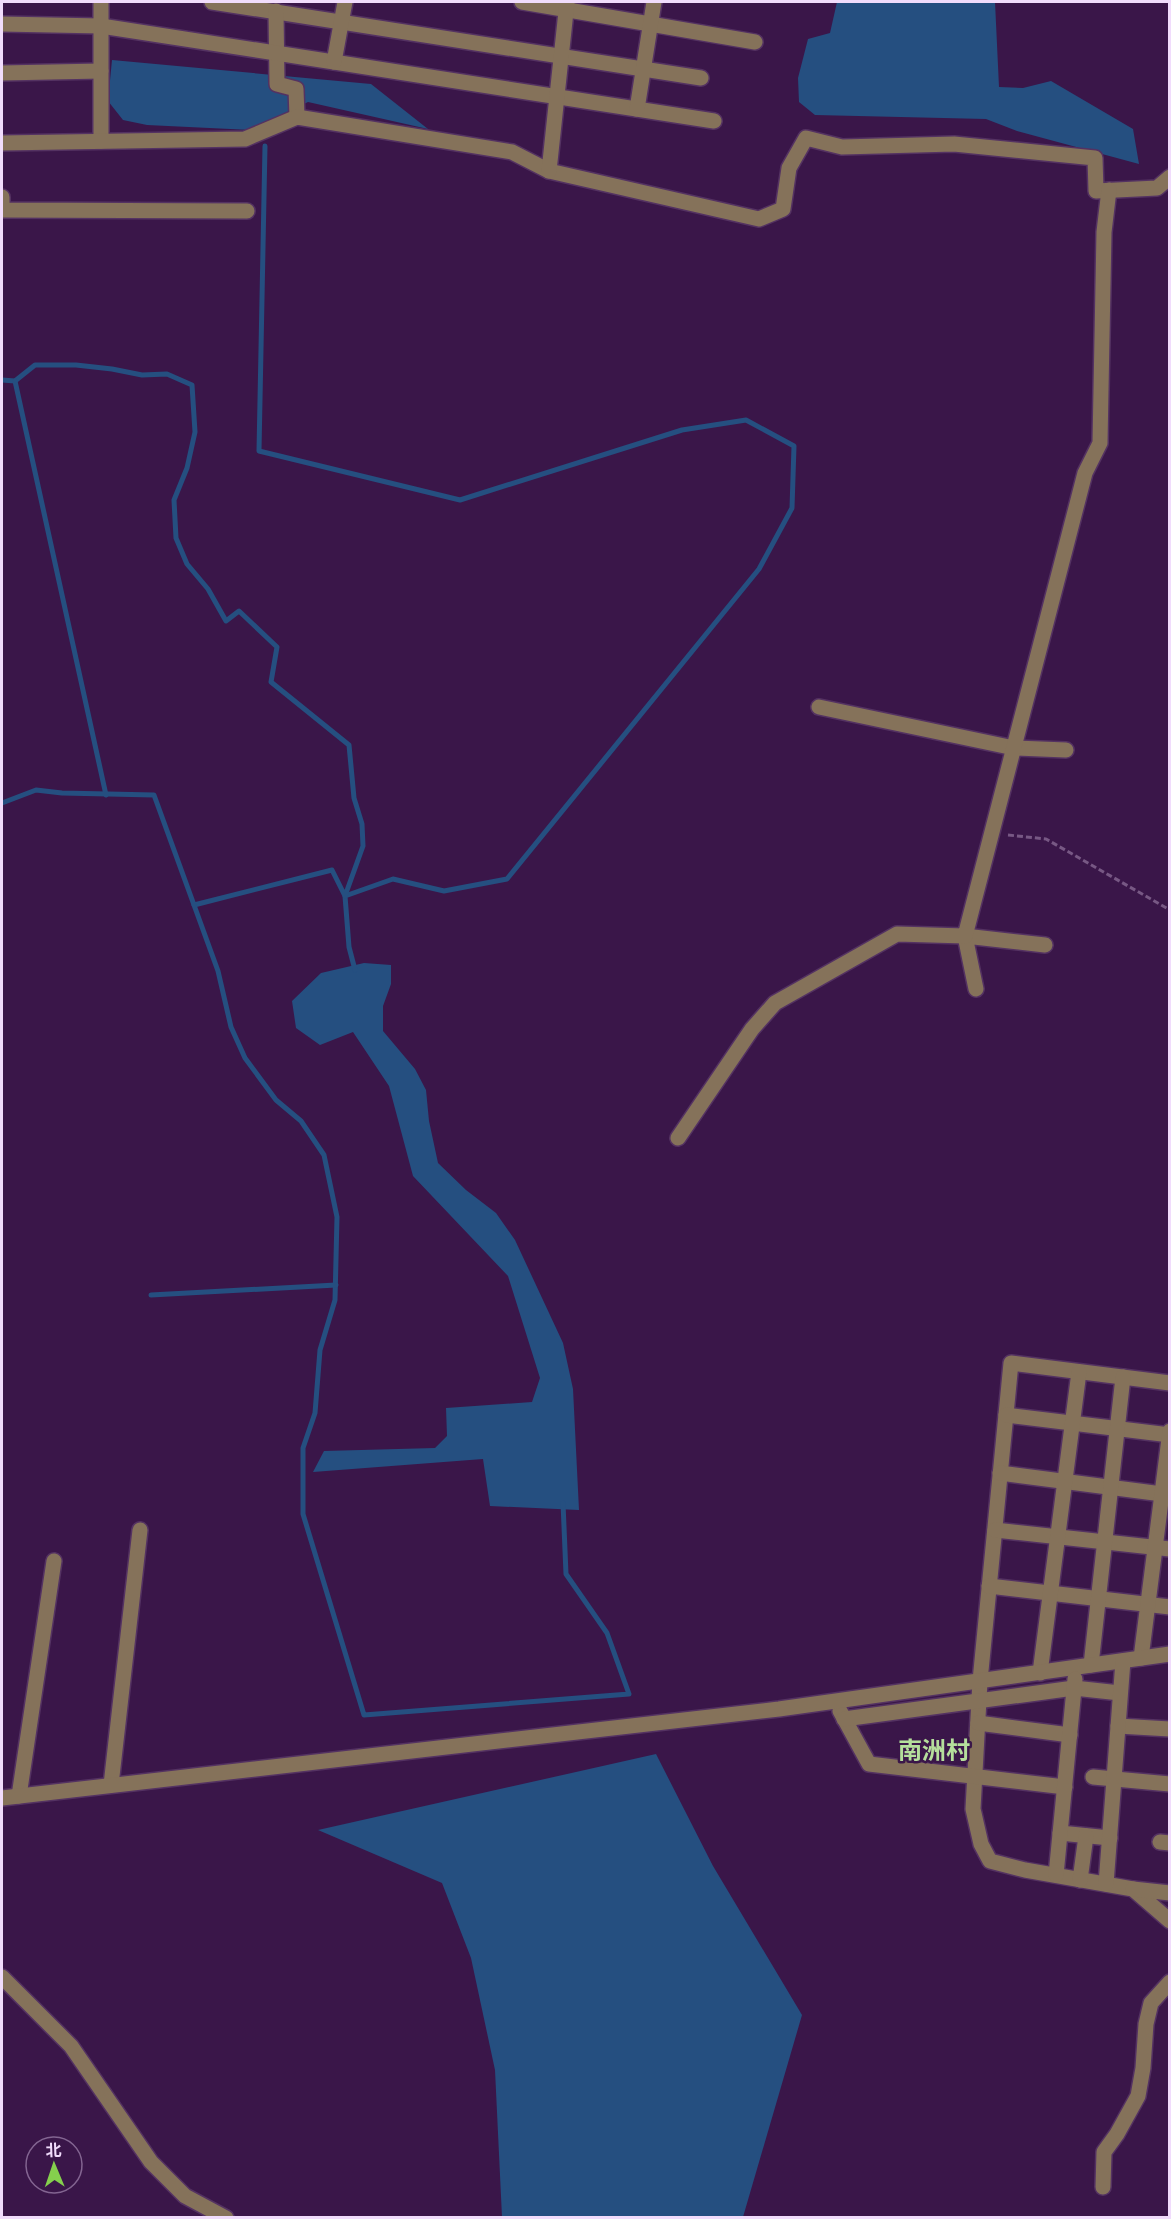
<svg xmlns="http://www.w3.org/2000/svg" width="1171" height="2219" viewBox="0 0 1171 2219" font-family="'Varela Round','Noto Sans SC',sans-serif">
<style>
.water{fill:#254f80}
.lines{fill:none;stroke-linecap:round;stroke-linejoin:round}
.stream{stroke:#254f80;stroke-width:5}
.minor-casing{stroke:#543262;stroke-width:18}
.path{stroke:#775884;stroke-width:3;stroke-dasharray:6 3;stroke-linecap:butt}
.minor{stroke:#85725a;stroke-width:15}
.labels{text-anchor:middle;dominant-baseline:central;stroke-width:5;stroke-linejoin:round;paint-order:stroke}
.quarter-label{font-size:24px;font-weight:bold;fill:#b5df9c;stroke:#3a1649}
</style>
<rect width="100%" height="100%" fill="#3a1649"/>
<g class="water">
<path d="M837,2H995L999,87L1023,88L1051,81L1133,129L1139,164L1017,131L986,119L815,115L799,102L798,78L808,39L830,33Z"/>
<path d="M112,60L371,84L428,129L308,102L251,130L147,125L123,120L108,101Z"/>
<path d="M364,963L391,965V984L383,1006V1031L415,1069L426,1090L429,1121L438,1163L466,1190L496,1213L515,1240L563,1343L573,1389L579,1510L490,1506L483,1459L313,1472L324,1451L435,1448L447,1436L446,1408L532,1402L540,1378L508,1276L413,1176L389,1086L353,1032L320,1045L296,1028L292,1001L321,973Z"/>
<path d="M656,1754L713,1866L802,2015L743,2217H502L495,2070L471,1958L442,1883L318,1830Z"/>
</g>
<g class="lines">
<g class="stream">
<path d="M265,146L259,451L460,500L682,430L746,420L794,446L792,508L759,569L507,879L444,891L393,879L345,896L349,947L355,970"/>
<path d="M2,380L15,381L35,365H76L112,369L142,375L167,374L192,385L195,432L187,468L174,500L176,538L187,564L208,589L226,621L239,611L277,647L271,682L349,745L354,798L362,824L363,846L345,896L332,870L194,905"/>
<path d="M15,381L106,795"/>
<path d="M2,803L36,790L62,793L154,795L218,971L231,1027L245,1058L276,1100L301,1121L324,1155L337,1217L335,1300L320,1350L315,1413L303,1448V1514L364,1715L629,1694L607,1633L566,1574L563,1503"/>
<path d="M151,1295L336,1285"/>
</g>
<defs>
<g id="minor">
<path d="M212,2L701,78"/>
<path d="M522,2L755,42"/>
<path d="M276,11L277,84L296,89L297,117"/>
<path d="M2,24L101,26L714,121"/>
<path d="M334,62L345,2"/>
<path d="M2,73L101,71"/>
<path d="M637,109L654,2"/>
<path d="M101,141V2"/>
<path d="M2,143L245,139L297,117L512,152L549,171L759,219L783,209L789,168L806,138L842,147L954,144L1095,158L1096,191L1157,188L1170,177"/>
<path d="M549,171L567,2"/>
<path d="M2,197V210L247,211"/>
<path d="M819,707L1014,748L1066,750"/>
<path d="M976,989L965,936L1045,945"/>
<path d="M678,1138L752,1029L775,1003L897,934L965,936L1085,473L1100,443L1104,232L1109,190"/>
<path d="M1170,1383L1011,1363L980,1681L973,1809L981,1844L990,1861L1025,1870L1133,1889L1170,1921"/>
<path d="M1006,1415L1170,1435"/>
<path d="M1000,1473L1170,1495"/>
<path d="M995,1530L1170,1549"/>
<path d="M989,1586L1170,1607"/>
<path d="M1141,1658L1170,1431"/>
<path d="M1091,1665L1123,1377"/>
<path d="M1040,1673L1079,1372"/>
<path d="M840,1711L869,1764L1065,1787"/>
<path d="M844,1719L1074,1688L1120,1693"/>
<path d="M978,1723L1070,1735"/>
<path d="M1118,1726L1170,1729"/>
<path d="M1093,1777L1170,1784"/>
<path d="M111,1785L140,1530"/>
<path d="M19,1796L54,1561"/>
<path d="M2,1798L779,1709L1170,1654"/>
<path d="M1060,1833L1110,1838"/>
<path d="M1160,1842L1170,1843"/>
<path d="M1056,1875L1075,1679"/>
<path d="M1080,1880L1086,1836"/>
<path d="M1106,1884L1123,1661"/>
<path d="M1133,1889L1170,1893"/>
<path d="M2,1977L71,2046L151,2162L185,2196L226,2218"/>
<path d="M1103,2187L1104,2152L1117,2134L1138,2096L1143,2068L1146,2024L1151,2003L1170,1982"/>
</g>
</defs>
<use href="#minor" class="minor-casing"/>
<path class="path" d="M1008,835L1046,839L1170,910"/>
<use href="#minor" class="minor"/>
</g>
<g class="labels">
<g class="quarter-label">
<text x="934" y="1751">南洲村</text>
</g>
</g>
<rect width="1171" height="2219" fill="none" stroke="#f1dcfc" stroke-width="6"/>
<g transform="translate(54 2165) rotate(358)"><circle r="28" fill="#3a1649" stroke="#836591" stroke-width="1.5"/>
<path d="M0-4.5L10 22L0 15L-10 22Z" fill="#85cf4d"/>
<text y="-9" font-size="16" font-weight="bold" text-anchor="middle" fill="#f1dcfc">北</text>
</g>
</svg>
